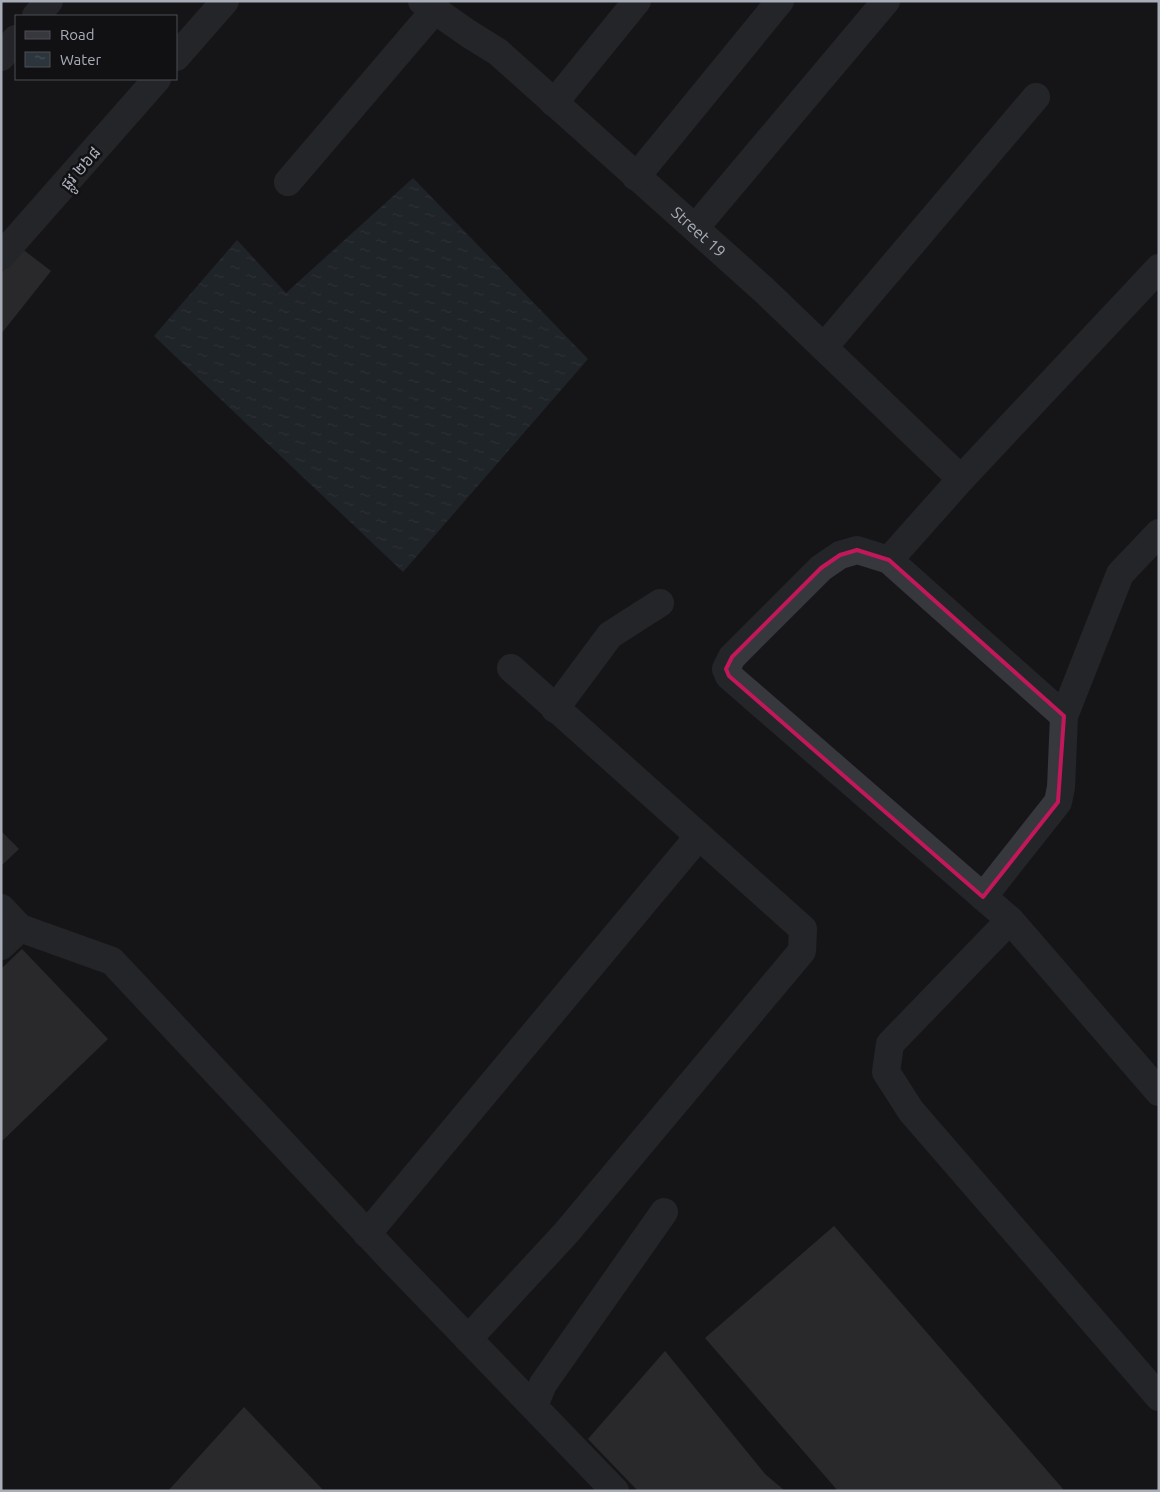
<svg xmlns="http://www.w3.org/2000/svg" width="1160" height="1492" viewBox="0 0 1160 1492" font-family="Ubuntu,'Noto Sans Khmer',sans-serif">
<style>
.water{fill:url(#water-ripples)}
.building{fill:#404145}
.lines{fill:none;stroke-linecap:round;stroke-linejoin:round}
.minor{stroke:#37383d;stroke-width:28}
.marked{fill:none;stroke:#c2185b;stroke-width:4;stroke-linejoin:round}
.labels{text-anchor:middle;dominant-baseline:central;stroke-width:5;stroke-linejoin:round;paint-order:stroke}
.street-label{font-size:16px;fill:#a8adb8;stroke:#111113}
</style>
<defs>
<pattern id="water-ripples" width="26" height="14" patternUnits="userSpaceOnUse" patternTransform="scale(1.25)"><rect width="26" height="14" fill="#2c353c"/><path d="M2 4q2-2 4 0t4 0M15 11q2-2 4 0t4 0" fill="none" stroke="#485056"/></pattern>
</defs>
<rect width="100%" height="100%" fill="#161618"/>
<path class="water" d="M413,178L588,359L403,572L154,336L237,240L286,293Z"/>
<g class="building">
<path d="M21,248L51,271L1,334V273Z"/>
<path d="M1,831L19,849L1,866Z"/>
<path d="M22,949L108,1039L1,1142V969Z"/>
<path d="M834,1226L1063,1489L1062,1491H838L705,1338Z"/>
<path d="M665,1351L765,1474L785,1491H638L588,1439Z"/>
<path d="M244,1407L324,1491H168Z"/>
</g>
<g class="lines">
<g class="minor">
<path id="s1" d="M422,1L469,34L498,52L764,290L961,479"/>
<path d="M36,16L49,1"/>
<path d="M1,57L16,39"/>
<path d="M176,57L225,1"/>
<path d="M554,103L637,1"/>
<path d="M636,177L780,1"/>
<path d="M288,182L434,11"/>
<path d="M695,228L886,1"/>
<path d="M1,256L157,79"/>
<path d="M824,347L1036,97"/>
<path d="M889,560L961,479L1159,268"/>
<path d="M555,709L610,635L660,603"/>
<path d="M1064,716L889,560L857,550L840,555L821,568L732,657L726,669L729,676L1010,920L1159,1092"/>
<path d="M983,897L1058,802L1061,787L1064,716L1120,574L1159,533"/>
<path d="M1,908L20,928L112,961L396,1264L615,1491"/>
<path d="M1010,920L890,1044L886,1072L911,1111L1159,1397"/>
<path d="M1,946L20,928"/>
<path d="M367,1234L699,836"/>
<path d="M468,1339L566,1233L802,951L803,929L511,668"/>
<path d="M534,1406L543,1384L664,1212"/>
</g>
</g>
<path d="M0 0H1160V1492H0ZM857,550L889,560L1064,716L1058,802L983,897L729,676L726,669L732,657L821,568L840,555Z" fill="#161618" fill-opacity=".55" fill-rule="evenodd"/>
<path class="marked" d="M857,550L889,560L1064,716L1058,802L983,897L729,676L726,669L732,657L821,568L840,555Z"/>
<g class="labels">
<g class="street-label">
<text transform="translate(80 168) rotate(-49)">ផ្លូវ ២៦៨</text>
<text stroke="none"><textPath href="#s1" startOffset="361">Street 19</textPath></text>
</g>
</g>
<rect width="1160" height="1492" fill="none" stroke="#a8adb8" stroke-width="5"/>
<rect x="15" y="15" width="162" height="65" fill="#111113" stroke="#4d4f55"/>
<rect x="25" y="31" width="25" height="8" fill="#37383d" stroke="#4d4f55"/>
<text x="60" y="40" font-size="15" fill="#a8adb8">Road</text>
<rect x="25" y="52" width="25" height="15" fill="url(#water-ripples)" stroke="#4d4f55"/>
<text x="60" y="65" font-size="15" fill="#a8adb8">Water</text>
</svg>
